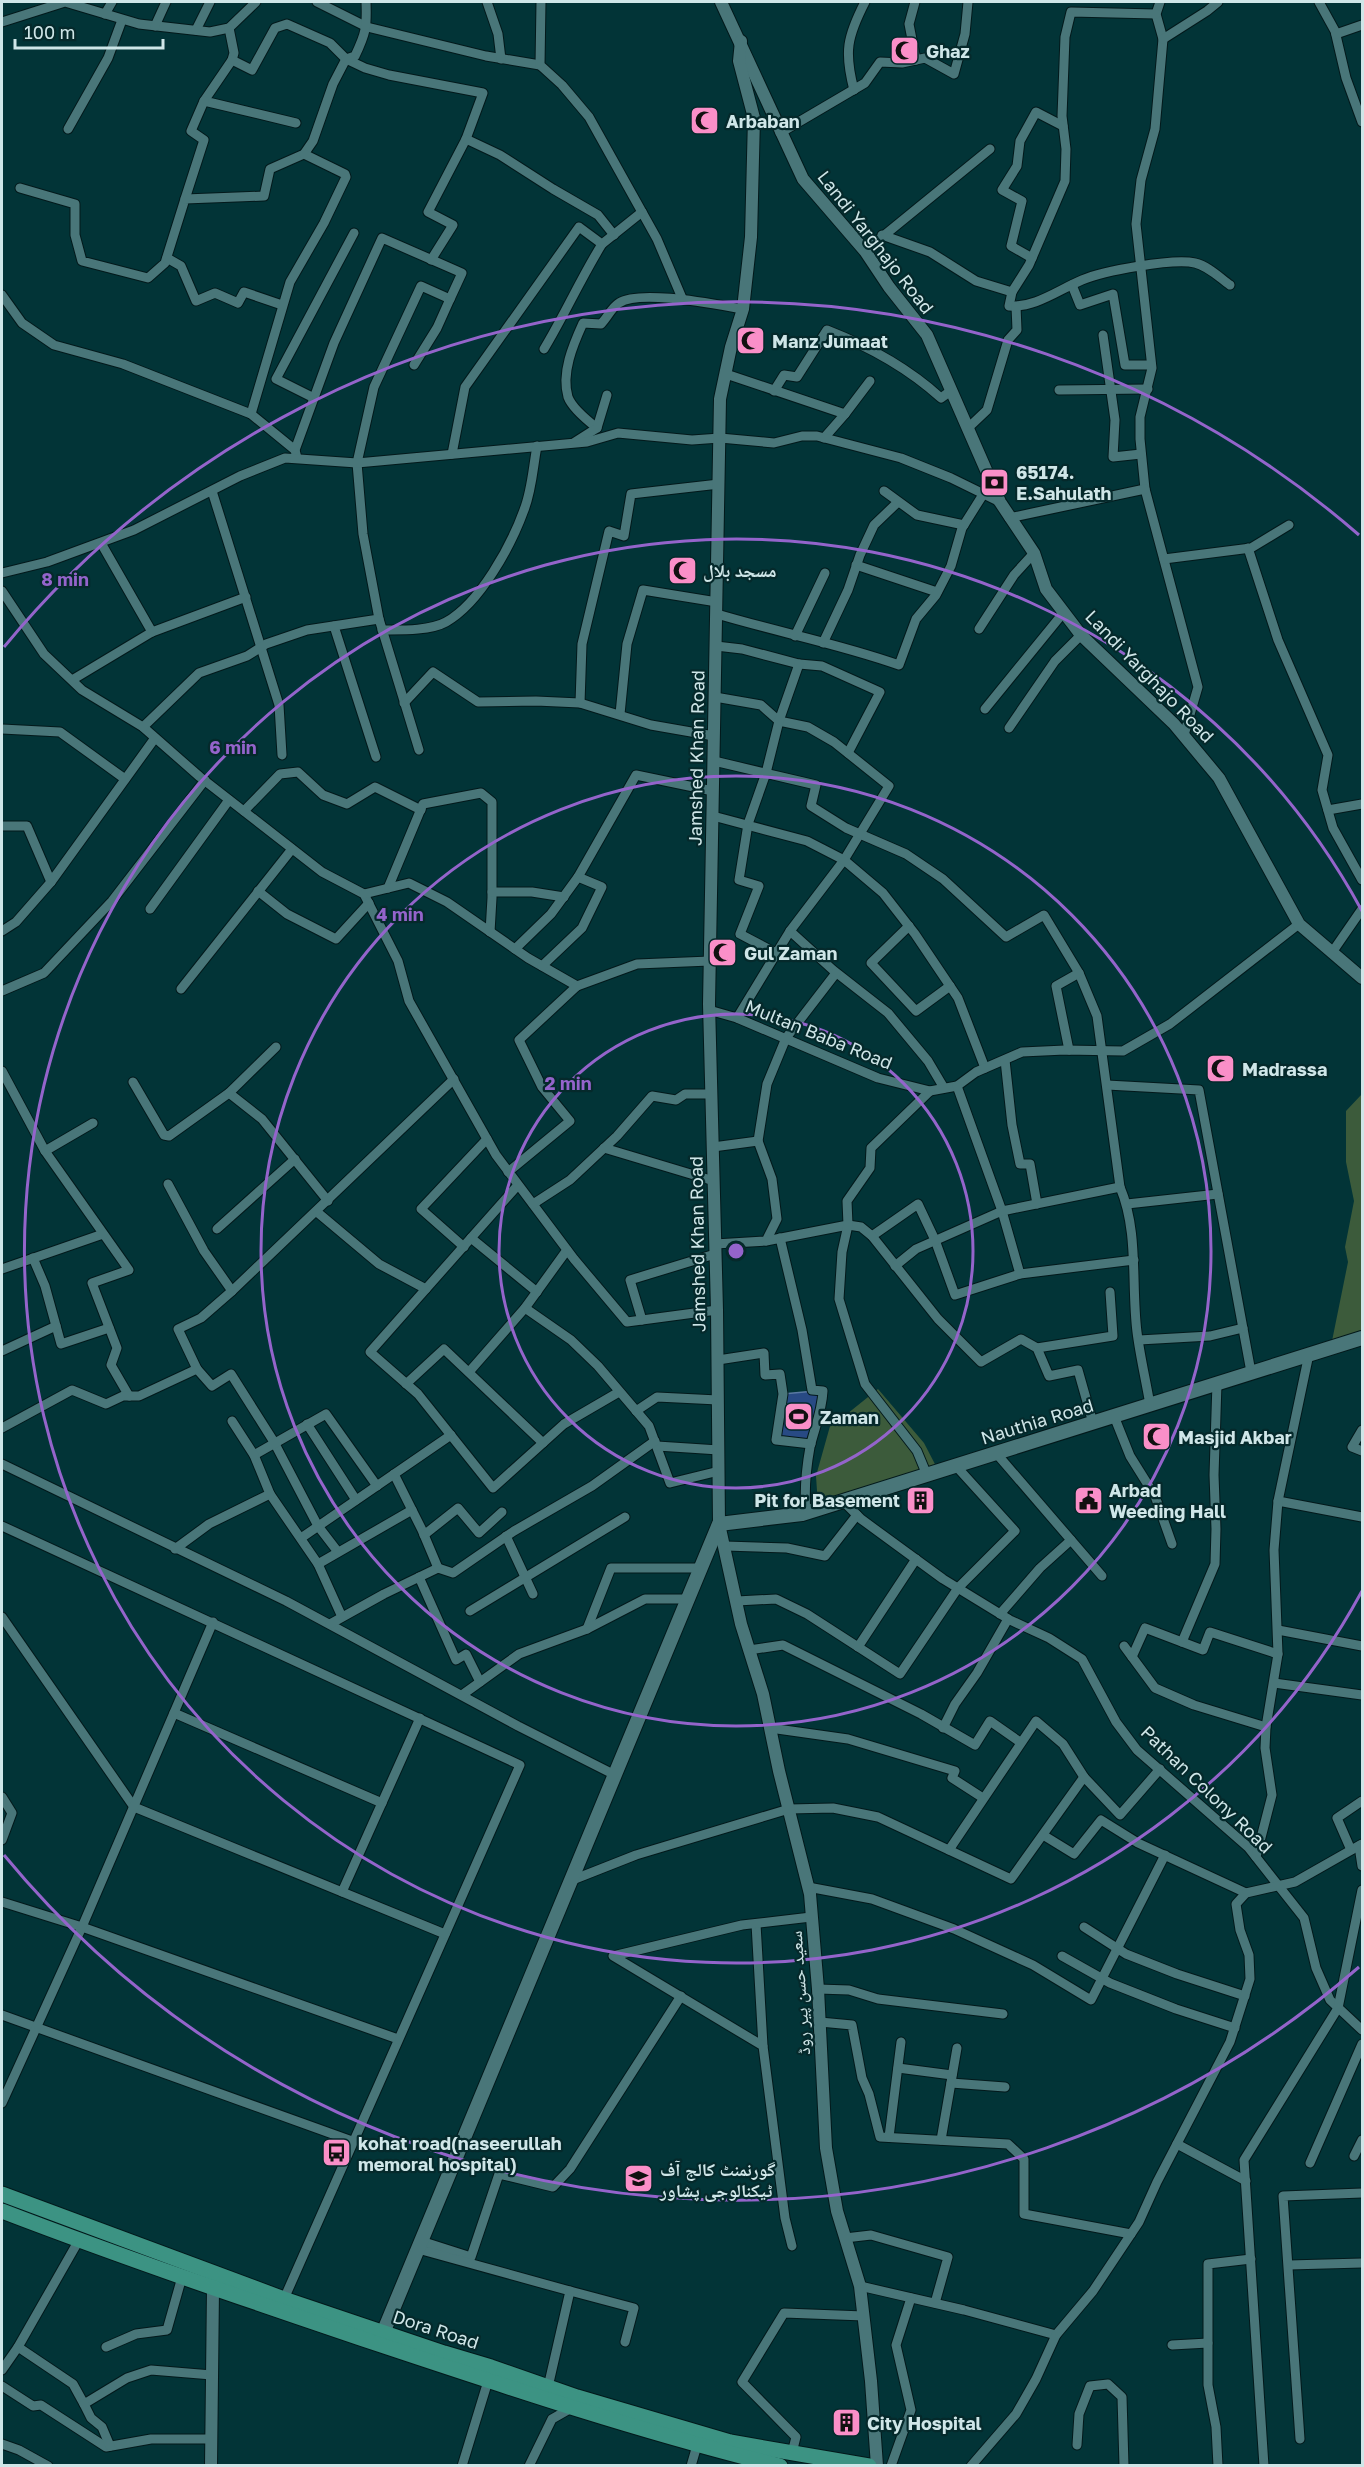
<svg xmlns="http://www.w3.org/2000/svg" width="1364" height="2467" viewBox="0 0 1364 2467" font-family="'Golos Text','Noto Naskh Arabic',sans-serif">
<style>
.green{fill:#3c5b3b}
.water{fill:#284a84;stroke:#5a79a2;stroke-width:1.5}
.lines{fill:none;stroke-linecap:round;stroke-linejoin:round}
.minor-casing{stroke:#03191b;stroke-width:11}
.tertiary-casing{stroke:#03191b;stroke-width:14}
.secondary-casing{stroke:#03191b;stroke-width:16}
.primary-casing{stroke:#03191b;stroke-width:17}
.minor{stroke:#497679;stroke-width:9}
.tertiary{stroke:#497679;stroke-width:12}
.secondary{stroke:#497679;stroke-width:14}
.primary{stroke:#3c9383;stroke-width:15}
.ring{fill:none;stroke:#9464cb;stroke-width:3}
.labels{text-anchor:middle;dominant-baseline:central;stroke-width:4.5;stroke-linejoin:round;paint-order:stroke}
.poi-label{font-size:18px;font-weight:bold;fill:#cfe6e8;stroke:#05292b;text-anchor:start}
.street-label{font-size:18px;fill:#cfe6e8;stroke:#05292b}
.centre{fill:#9464cb;stroke:#05292b;stroke-width:3}
.ring-label{font-size:18px;text-anchor:middle;font-weight:bold;fill:#9464cb;stroke:#05292b;stroke-width:4.5;stroke-linejoin:round;paint-order:stroke}
</style>
<rect width="100%" height="100%" fill="#023437"/>
<g class="green">
<path d="M1362,1094V1332L1332,1341L1348,1262L1345,1247L1354,1201L1346,1162V1111Z"/>
<path d="M878,1389L924,1443L937,1468L818,1506L816,1476L832,1419L842,1418Z"/>
</g>
<path class="water" d="M825,1390L811,1444L776,1440L783,1394Z"/>
<g class="lines">
<defs>
<g id="minor">
<path d="M317,2L367,27L486,56L540,65"/>
<path d="M487,2L498,34L501,59"/>
<path d="M541,2L540,65L562,85L589,117L657,239L682,298"/>
<path d="M915,2L909,24L916,60"/>
<path d="M1160,2L1156,14L1163,39L1155,129L1141,180L1136,224L1152,368L1140,417V439L1145,489L1198,687L1184,735"/>
<path d="M1319,2L1335,31L1346,78L1362,122"/>
<path d="M105,14L112,2"/>
<path d="M1156,14L1071,12L1065,37L1062,116L1066,149L1065,181L1029,265L1012,292L1009,306C1035,308 1058,290 1082,280C1103,271 1173,258 1195,263C1208,266 1219,277 1230,285"/>
<path d="M2,22L65,2L139,24L210,32L229,28L256,2"/>
<path d="M155,26L166,2"/>
<path d="M229,28L234,53L232,60L204,101L296,123"/>
<path d="M196,30L210,2"/>
<path d="M1336,34L1362,25"/>
<path d="M1163,39L1207,11L1218,2"/>
<path d="M232,60L252,70L275,28L287,24L330,43L346,59L365,68L389,75L483,93L466,139L428,212L453,225L431,260"/>
<path d="M854,90C844,52 847,37 865,2"/>
<path d="M68,129L108,58L122,20"/>
<path d="M780,133L865,83L880,62L902,63L925,58L954,74L965,34L968,2"/>
<path d="M466,139L500,155L553,189L598,215L614,235"/>
<path d="M20,188L75,204V235L82,261L148,278L165,263L185,199L264,196L270,169L304,154L313,141L333,84L346,59L355,56C366,33 367,27 366,2"/>
<path d="M185,199L204,140L191,131L204,101"/>
<path d="M882,235L930,252L976,281L1012,292"/>
<path d="M865,251L990,149"/>
<path d="M167,258L181,266L196,301L215,293L238,303L244,292L282,305"/>
<path d="M1032,258L1011,246L1022,201L1002,190L1017,166L1020,141L1036,112L1063,126"/>
<path d="M1072,285L1080,305L1113,294L1125,365H1151"/>
<path d="M2,295L22,323L54,345L123,364L251,414L295,450L297,458"/>
<path d="M1103,335L1115,420L1113,457L1141,454"/>
<path d="M544,349C565,314 581,278 602,244"/>
<path d="M414,365L437,328L450,299L421,286L374,387L357,463L363,534L379,619L419,750"/>
<path d="M726,374L845,414L824,438"/>
<path d="M1059,390L1148,389"/>
<path d="M774,391L784,375L797,377L827,330C868,346 908,368 941,398L952,390"/>
<path d="M314,398L276,379L354,233"/>
<path d="M251,414L290,282L324,223L346,177L345,174L304,154"/>
<path d="M845,414L870,381"/>
<path d="M597,428C588,421 572,408 568,397C561,373 573,345 583,323L601,324C608,317 611,308 619,303C640,289 718,305 743,309"/>
<path d="M968,428L987,410L1008,340L1017,330L1016,306"/>
<path d="M575,442L597,428L607,395"/>
<path d="M295,450L334,343L382,238L462,273L450,299"/>
<path d="M452,454L465,387L579,227L602,244L642,212"/>
<path d="M212,491L279,705L282,755"/>
<path d="M884,491L917,515L964,525"/>
<path d="M1009,518L1145,489"/>
<path d="M101,543L152,632"/>
<path d="M1248,548L1278,640L1328,755L1322,790L1333,828L1362,880"/>
<path d="M1164,559L1251,548L1289,525"/>
<path d="M856,565L937,592"/>
<path d="M2,573L47,562L134,530L240,476L285,458L357,463L587,442L618,433L692,440L720,438L774,443L802,436H817L901,458L951,478L1000,502"/>
<path d="M2,591L44,654L82,690L143,727L200,777L322,872L364,894L398,961L409,1001L496,1155L574,1259L627,1322L717,1310"/>
<path d="M717,614C777,632 840,644 899,665L916,619L936,595L951,566L962,528L984,493"/>
<path d="M334,626L376,757"/>
<path d="M979,629L1014,575L1034,553"/>
<path d="M382,630C400,630 430,631 446,622C480,603 511,546 524,510C532,490 533,467 537,446"/>
<path d="M795,636L825,573"/>
<path d="M823,643L848,590L860,555L874,525L898,502"/>
<path d="M716,646L742,649L799,664L822,666L880,692L848,753"/>
<path d="M72,680L152,632L246,597"/>
<path d="M715,697L761,705L779,721L808,727L834,742L889,786L844,860L790,931L737,1018"/>
<path d="M404,703L433,672L478,702L536,701L580,703L651,725L714,736"/>
<path d="M580,703L582,644L609,531L624,536L631,494L719,484"/>
<path d="M985,709L1064,612"/>
<path d="M620,714L627,644L643,590L717,602"/>
<path d="M143,727L199,673L247,656L266,644L307,630L379,619"/>
<path d="M1009,728L1055,661L1081,635"/>
<path d="M2,729L60,732L125,779"/>
<path d="M714,761L816,785L811,806L846,828L906,854L943,879L1006,937L1044,915L1079,973L1097,1016L1120,1187C1139,1232 1131,1284 1137,1332C1140,1356 1146,1381 1150,1405"/>
<path d="M1328,810L1362,804"/>
<path d="M244,811L280,774L298,772L323,795L347,804L375,787L421,810"/>
<path d="M713,816L807,841L844,860L883,893L915,934L958,998L985,1068"/>
<path d="M2,826H27L51,882"/>
<path d="M388,888L423,804L481,793L492,802V898L490,932"/>
<path d="M258,891L287,914L336,939L369,903"/>
<path d="M492,892H532L564,897"/>
<path d="M364,894L409,883L447,902L528,958L577,986L637,964L710,961"/>
<path d="M150,909L229,800"/>
<path d="M909,926L871,963L916,1011L950,986"/>
<path d="M2,931L16,922L51,882L155,738"/>
<path d="M790,931L833,970L888,1013L928,1061L944,1088"/>
<path d="M515,949L551,914L578,877L636,775L713,791"/>
<path d="M1333,951L1362,909"/>
<path d="M776,953L740,934L759,886L739,880L748,824L766,773L779,721L799,664"/>
<path d="M542,966L582,928L602,887L578,877"/>
<path d="M181,989L292,849"/>
<path d="M2,991L44,973L112,901L205,780"/>
<path d="M709,1010L737,1018L878,1078L930,1091L957,1086L976,1072L1022,1052L1065,1050L1123,1051L1170,1024L1299,924"/>
<path d="M1069,1050L1056,986L1079,973"/>
<path d="M1005,1060L1012,1125L1020,1164H1030L1037,1204"/>
<path d="M2,1071L45,1151L93,1123"/>
<path d="M133,1082L164,1135L169,1136L229,1093L276,1047"/>
<path d="M1107,1085L1199,1090L1251,1372"/>
<path d="M957,1086L1002,1211L1020,1274"/>
<path d="M229,1093L262,1119L328,1201"/>
<path d="M758,1141L767,1084L786,1038L836,973"/>
<path d="M713,1147L758,1141L772,1179L777,1219L766,1241L715,1244"/>
<path d="M604,1148L714,1181"/>
<path d="M45,1151L129,1270L92,1283L117,1348L111,1365L129,1396"/>
<path d="M508,1172L570,1121L542,1087L519,1040L577,986"/>
<path d="M168,1184L204,1251L232,1291"/>
<path d="M518,1185L370,1352L418,1394L493,1488L564,1424L619,1392"/>
<path d="M533,1204L570,1180L617,1136L652,1096L676,1100L685,1094H711"/>
<path d="M1127,1204L1218,1194"/>
<path d="M317,1212L379,1264L426,1289"/>
<path d="M217,1229L295,1159"/>
<path d="M872,1236L918,1204L935,1240L955,1295L1020,1274L1134,1260"/>
<path d="M471,1238L537,1292"/>
<path d="M780,1238L802,1330L812,1390L823,1391C822,1411 815,1427 810,1447C806,1469 804,1490 806,1513"/>
<path d="M766,1241L848,1225L861,1227L872,1236L938,1319L981,1362L1021,1339L1037,1348L1049,1376L1078,1370L1093,1423"/>
<path d="M464,1247L421,1209L487,1139"/>
<path d="M33,1258L45,1286L61,1344L109,1328"/>
<path d="M895,1266L916,1249L1002,1211L1120,1187"/>
<path d="M2,1269L103,1234"/>
<path d="M525,1308L571,1340L598,1366L649,1426L670,1483L719,1471"/>
<path d="M642,1320L630,1280L715,1254"/>
<path d="M1139,1340L1210,1336L1243,1328"/>
<path d="M1037,1348L1113,1336L1110,1292"/>
<path d="M2,1351L56,1326"/>
<path d="M718,1360L764,1353L765,1375L780,1374L783,1394L776,1440L811,1444"/>
<path d="M197,1369L212,1386L231,1374L274,1442L318,1526L338,1552"/>
<path d="M469,1372L525,1308L567,1250"/>
<path d="M406,1384L444,1349L543,1443"/>
<path d="M636,1411L657,1397L718,1400"/>
<path d="M1114,1416L1130,1456L1155,1496L1172,1544"/>
<path d="M307,1424L356,1500"/>
<path d="M2,1428L72,1390L106,1404L123,1396H139L197,1369L178,1329L201,1318L232,1291L454,1079"/>
<path d="M1362,1430L1352,1447L1362,1451"/>
<path d="M657,1446L719,1450"/>
<path d="M996,1453L1102,1576"/>
<path d="M254,1455L326,1414L377,1486"/>
<path d="M2,1464L286,1601L518,1726L615,1775"/>
<path d="M394,1474L422,1530L438,1568"/>
<path d="M927,1475L917,1451L865,1384L839,1299L842,1252L848,1225L847,1201L870,1168L871,1148L930,1091"/>
<path d="M270,1494L318,1564L342,1617"/>
<path d="M843,1501L861,1519L943,1579L1010,1620L1049,1638L1082,1659L1116,1722L1137,1750L1248,1847L1304,1918L1316,1968L1330,2000L1362,2030"/>
<path d="M1278,1501L1362,1517"/>
<path d="M2,1526L520,1765L284,2299"/>
<path d="M424,1535L458,1508L479,1533L502,1512"/>
<path d="M506,1536L533,1594"/>
<path d="M301,1538L451,1435"/>
<path d="M725,1546L787,1548L825,1556L857,1515"/>
<path d="M175,1549L209,1524L270,1494L254,1455L232,1421"/>
<path d="M318,1564L412,1510"/>
<path d="M419,1577L456,1660L466,1654L480,1682"/>
<path d="M737,1601L776,1599L807,1614L900,1674L958,1588L1015,1531L956,1466"/>
<path d="M470,1611L625,1517"/>
<path d="M1000,1614L1040,1568L1071,1540"/>
<path d="M2,1617L134,1807L445,1934"/>
<path d="M330,1624L384,1594L438,1568L453,1573L514,1531L592,1486L655,1441"/>
<path d="M587,1629L611,1568H701"/>
<path d="M1278,1630L1362,1646"/>
<path d="M1182,1642L1215,1564L1216,1529L1214,1475L1217,1383"/>
<path d="M1124,1646L1155,1688L1194,1705L1266,1727"/>
<path d="M858,1647L916,1559"/>
<path d="M749,1650L783,1645L921,1714L975,1745L990,1721L1020,1742"/>
<path d="M1132,1657L1145,1628L1203,1650L1210,1632L1278,1654"/>
<path d="M1274,1683L1362,1695"/>
<path d="M462,1695L519,1654L587,1629L645,1599H688"/>
<path d="M174,1713L382,1803"/>
<path d="M770,1728L848,1739L955,1771L952,1778L983,1798"/>
<path d="M943,1728L955,1704L977,1673L1008,1619"/>
<path d="M2,1797L12,1813L2,1840"/>
<path d="M1043,1835L1074,1854L1101,1820L1138,1843L1246,1893"/>
<path d="M1359,1846L1362,1866"/>
<path d="M949,1850L1036,1721L1063,1744L1084,1777"/>
<path d="M1351,1850L1337,1818L1362,1801"/>
<path d="M1256,1857L1272,1795L1265,1748L1266,1727L1278,1654L1274,1550L1278,1501L1309,1354"/>
<path d="M570,1881L636,1855L789,1809L833,1808L878,1817L1011,1879L1084,1777L1120,1815L1160,1769"/>
<path d="M808,1887L872,1899L954,1929L1033,1965L1091,2000L1165,1855"/>
<path d="M342,1892L420,1718"/>
<path d="M2,1902L82,1927L398,2039"/>
<path d="M756,1924L763,2046"/>
<path d="M1084,1927L1126,1954L1177,1974L1245,1996"/>
<path d="M1062,1956L1110,1983L1176,2009L1235,2028"/>
<path d="M818,1989L849,1990L878,1999L1003,2014"/>
<path d="M2,2015L352,2141"/>
<path d="M820,2022L852,2025L862,2078L869,2094L880,2137L1008,2144L1024,2159V2214L1131,2234"/>
<path d="M898,2068L952,2075"/>
<path d="M951,2083L1005,2087"/>
<path d="M2,2103L82,1927L213,1622"/>
<path d="M889,2137L901,2042"/>
<path d="M941,2140L957,2048"/>
<path d="M1177,2144L1246,2181"/>
<path d="M1354,2156L1362,2140"/>
<path d="M1310,2163L1362,2044"/>
<path d="M845,2238L871,2235L948,2257L935,2303"/>
<path d="M421,2241L471,2257L499,2174L553,2187L570,2169L681,1996"/>
<path d="M792,2246L785,2218L763,2046L613,1956L742,1925L811,1917"/>
<path d="M418,2249L570,2291L548,2387"/>
<path d="M1289,2265L1362,2263"/>
<path d="M860,2286L964,2310L1056,2335"/>
<path d="M570,2291L634,2308L625,2342"/>
<path d="M1172,2345L1208,2343"/>
<path d="M18,2347L73,2384L84,2404L127,2378L151,2370L212,2375"/>
<path d="M106,2347L136,2334L167,2330L182,2277"/>
<path d="M2,2370L18,2347L79,2240"/>
<path d="M2,2386L33,2406L41,2405L106,2447L151,2439H212"/>
<path d="M84,2404L91,2418L102,2427L110,2446"/>
<path d="M1300,2439L1283,2196L1362,2193"/>
<path d="M2,2444L19,2450L48,2466"/>
<path d="M1077,2445L1079,2414L1090,2386L1108,2384L1122,2397L1124,2466"/>
<path d="M792,2453L796,2437L742,2382L784,2313L864,2316"/>
<path d="M462,2466L488,2381"/>
<path d="M529,2466L552,2419L573,2407"/>
<path d="M691,2466L698,2442"/>
<path d="M891,2466L911,2410L896,2345L911,2298"/>
<path d="M971,2466L1016,2414L1036,2379L1056,2335L1093,2291L1139,2222L1157,2182L1230,2042L1250,1979L1249,1955L1240,1930L1236,1904L1246,1893L1295,1882L1362,1844"/>
<path d="M1218,2466L1216,2427L1208,2385V2264L1251,2259"/>
<path d="M1264,2466L1244,2160L1338,2008L1362,1890"/>
</g>
<g id="tertiary">
<path d="M721,2L803,179L865,251L889,287L927,335L1000,502L1034,553L1046,589L1081,635L1174,724L1219,778L1299,924L1362,978"/>
<path d="M741,41L739,61L754,118L751,237L743,309L731,347L720,399L709,1004L717,1310L719,1524L741,1624L763,1694L779,1771L810,1894L818,1989L826,2148L837,2211L860,2286L871,2381L877,2466"/>
<path d="M211,2466L213,2289"/>
</g>
<path id="secondary" d="M383,2333L719,1524L802,1514L1362,1338"/>
<g id="primary">
<path d="M2,2194L284,2299L444,2353L491,2367L577,2397L730,2442L869,2466"/>
<path d="M2,2211C127,2259 254,2302 381,2345C513,2389 645,2433 780,2466"/>
</g>
</defs>
<use href="#minor" class="minor-casing"/>
<use href="#tertiary" class="tertiary-casing"/>
<use href="#secondary" class="secondary-casing"/>
<use href="#primary" class="primary-casing"/>
<use href="#minor" class="minor"/>
<use href="#tertiary" class="tertiary"/>
<use href="#secondary" class="secondary"/>
<use href="#primary" class="primary"/>
</g>
<g class="ring">
<circle cx="736" cy="1251" r="237"/>
<circle cx="736" cy="1251" r="475"/>
<path d="M1362 1591A712 712 0 1 1 1362 911"/>
<path d="M1359 1967A949 949 0 0 1 4 1855M4 647A949 949 0 0 1 1359 535"/>
</g>
<defs>
<symbol id="mosque-square" viewBox="-11 -11 22 22"><rect x="-9" y="-9" width="18" height="18" rx="4" fill="#fa8fc8" stroke="#05292b"/><path d="M3.5-4.9A6 6 0 1 0 3.5 4.9A5 5 0 1 1 3.5-4.9Z" fill="#111"/></symbol>
<symbol id="bank-square" viewBox="-11 -11 22 22"><rect x="-9" y="-9" width="18" height="18" rx="4" fill="#fa8fc8" stroke="#05292b"/><path d="M-6-4H6V4H-6ZM0-2.3a2.3 2.3 0 1 0 0 4.6a2.3 2.3 0 1 0 0-4.6Z" fill="#111"/></symbol>
<symbol id="stadium-square" viewBox="-11 -11 22 22"><rect x="-9" y="-9" width="18" height="18" rx="4" fill="#fa8fc8" stroke="#05292b"/><path d="M0-5a6.5 5 0 1 0 0 10a6.5 5 0 1 0 0-10ZM-3.5-1.8h7v3.6h-7Z" fill="#111"/></symbol>
<symbol id="building-square" viewBox="-11 -11 22 22"><rect x="-9" y="-9" width="18" height="18" rx="4" fill="#fa8fc8" stroke="#05292b"/><path d="M-4-6H4V6H1V3H-1V6H-4ZM-2.5-4.3h1.7v1.8h-1.7ZM.8-4.3h1.7v1.8H.8ZM-2.5-1h1.7V.8h-1.7ZM.8-1h1.7V.8H.8Z" fill="#111"/></symbol>
<symbol id="civic-square" viewBox="-11 -11 22 22"><rect x="-9" y="-9" width="18" height="18" rx="4" fill="#fa8fc8" stroke="#05292b"/><path d="M-.6-6.5H3V-4.5H.6V-3L4-1V1h2V6H-6V1h2V-1L-.6-3ZM-1.2 2.5V6h2.4V2.5Z" fill="#111"/></symbol>
<symbol id="bus-square" viewBox="-11 -11 22 22"><rect x="-9" y="-9" width="18" height="18" rx="4" fill="#fa8fc8" stroke="#05292b"/><path d="M-5-6H5V4H4V6H2V4H-2V6H-4V4H-5ZM-3.5-4V0h7V-4ZM-3.5 1.2v1.5H-2V1.2ZM2 1.2v1.5H3.5V1.2Z" fill="#111"/></symbol>
<symbol id="university-square" viewBox="-11 -11 22 22"><rect x="-9" y="-9" width="18" height="18" rx="4" fill="#fa8fc8" stroke="#05292b"/><path d="M0-5L7-2L0 1L-7-2ZM-4 1L0 2.5L4 1V4Q0 6-4 4Z" fill="#111"/></symbol>
</defs>
<g fill-rule="evenodd">
<use href="#mosque-square" x="888" y="34" width="33" height="33"/>
<use href="#mosque-square" x="688" y="104" width="33" height="33"/>
<use href="#mosque-square" x="734" y="324" width="33" height="33"/>
<use href="#bank-square" x="978" y="466" width="33" height="33"/>
<use href="#mosque-square" x="666" y="554" width="33" height="33"/>
<use href="#mosque-square" x="706" y="936" width="33" height="33"/>
<use href="#mosque-square" x="1204" y="1052" width="33" height="33"/>
<use href="#stadium-square" x="782" y="1400" width="33" height="33"/>
<use href="#mosque-square" x="1140" y="1420" width="33" height="33"/>
<use href="#building-square" x="904" y="1484" width="33" height="33"/>
<use href="#civic-square" x="1072" y="1484" width="33" height="33"/>
<use href="#bus-square" x="320" y="2136" width="33" height="33"/>
<use href="#university-square" x="622" y="2162" width="33" height="33"/>
<use href="#building-square" x="830" y="2406" width="33" height="33"/>
</g>
<g class="labels">
<g class="poi-label">
<text x="926" y="51">Ghaz</text>
<text x="726" y="121">Arbaban</text>
<text x="772" y="341">Manz Jumaat</text>
<text x="1016" y="472">65174.<tspan x="1016" dy="21">E.Sahulath</tspan></text>
<text x="703" y="570">مسجد بلال</text>
<text x="744" y="953">Gul Zaman</text>
<text x="1242" y="1069">Madrassa</text>
<text x="820" y="1417">Zaman</text>
<text x="1178" y="1437">Masjid Akbar</text>
<text x="1109" y="1490">Arbad<tspan x="1109" dy="21">Weeding Hall</tspan></text>
<text x="900" y="1500" text-anchor="end">Pit for Basement</text>
<text x="358" y="2143">kohat road(naseerullah<tspan x="358" dy="21">memoral hospital)</tspan></text>
<text x="660" y="2169">گورنمنٹ کالج آف<tspan x="660" dy="21">ٹیکنالوجی پشاور</tspan></text>
<text x="867" y="2423">City Hospital</text>
</g>
<g class="street-label">
<text transform="translate(876 242) rotate(52)">Landi Yarghajo Road</text>
<text transform="translate(1150 676) rotate(46)">Landi Yarghajo Road</text>
<text transform="translate(696 758) rotate(-89)">Jamshed Khan Road</text>
<text transform="translate(819 1034) rotate(22)">Multan Baba Road</text>
<text transform="translate(697 1244) rotate(-91)">Jamshed Khan Road</text>
<text transform="translate(1037 1421) rotate(-17)">Nauthia Road</text>
<text transform="translate(1207 1789) rotate(44)">Pathan Colony Road</text>
<text transform="translate(799 1993) rotate(-94)">سعید حسن پیر روڈ</text>
<text transform="translate(436 2329) rotate(18)">Dora Road</text>
</g>
</g>
<circle cx="736" cy="1251" r="9" class="centre"/>
<g class="ring-label">
<text x="65" y="586">8 min</text>
<text x="233" y="754">6 min</text>
<text x="400" y="921">4 min</text>
<text x="568" y="1090">2 min</text>
</g>
<rect width="1364" height="2467" fill="none" stroke="#cfe6e8" stroke-width="6"/>
<path d="M15 39v9h148v-9" fill="none" stroke="#cfe6e8" stroke-width="3"/>
<text x="24" y="39" font-size="18" fill="#cfe6e8" stroke="#05292b" stroke-width="4.5" paint-order="stroke">100 m</text>
</svg>
